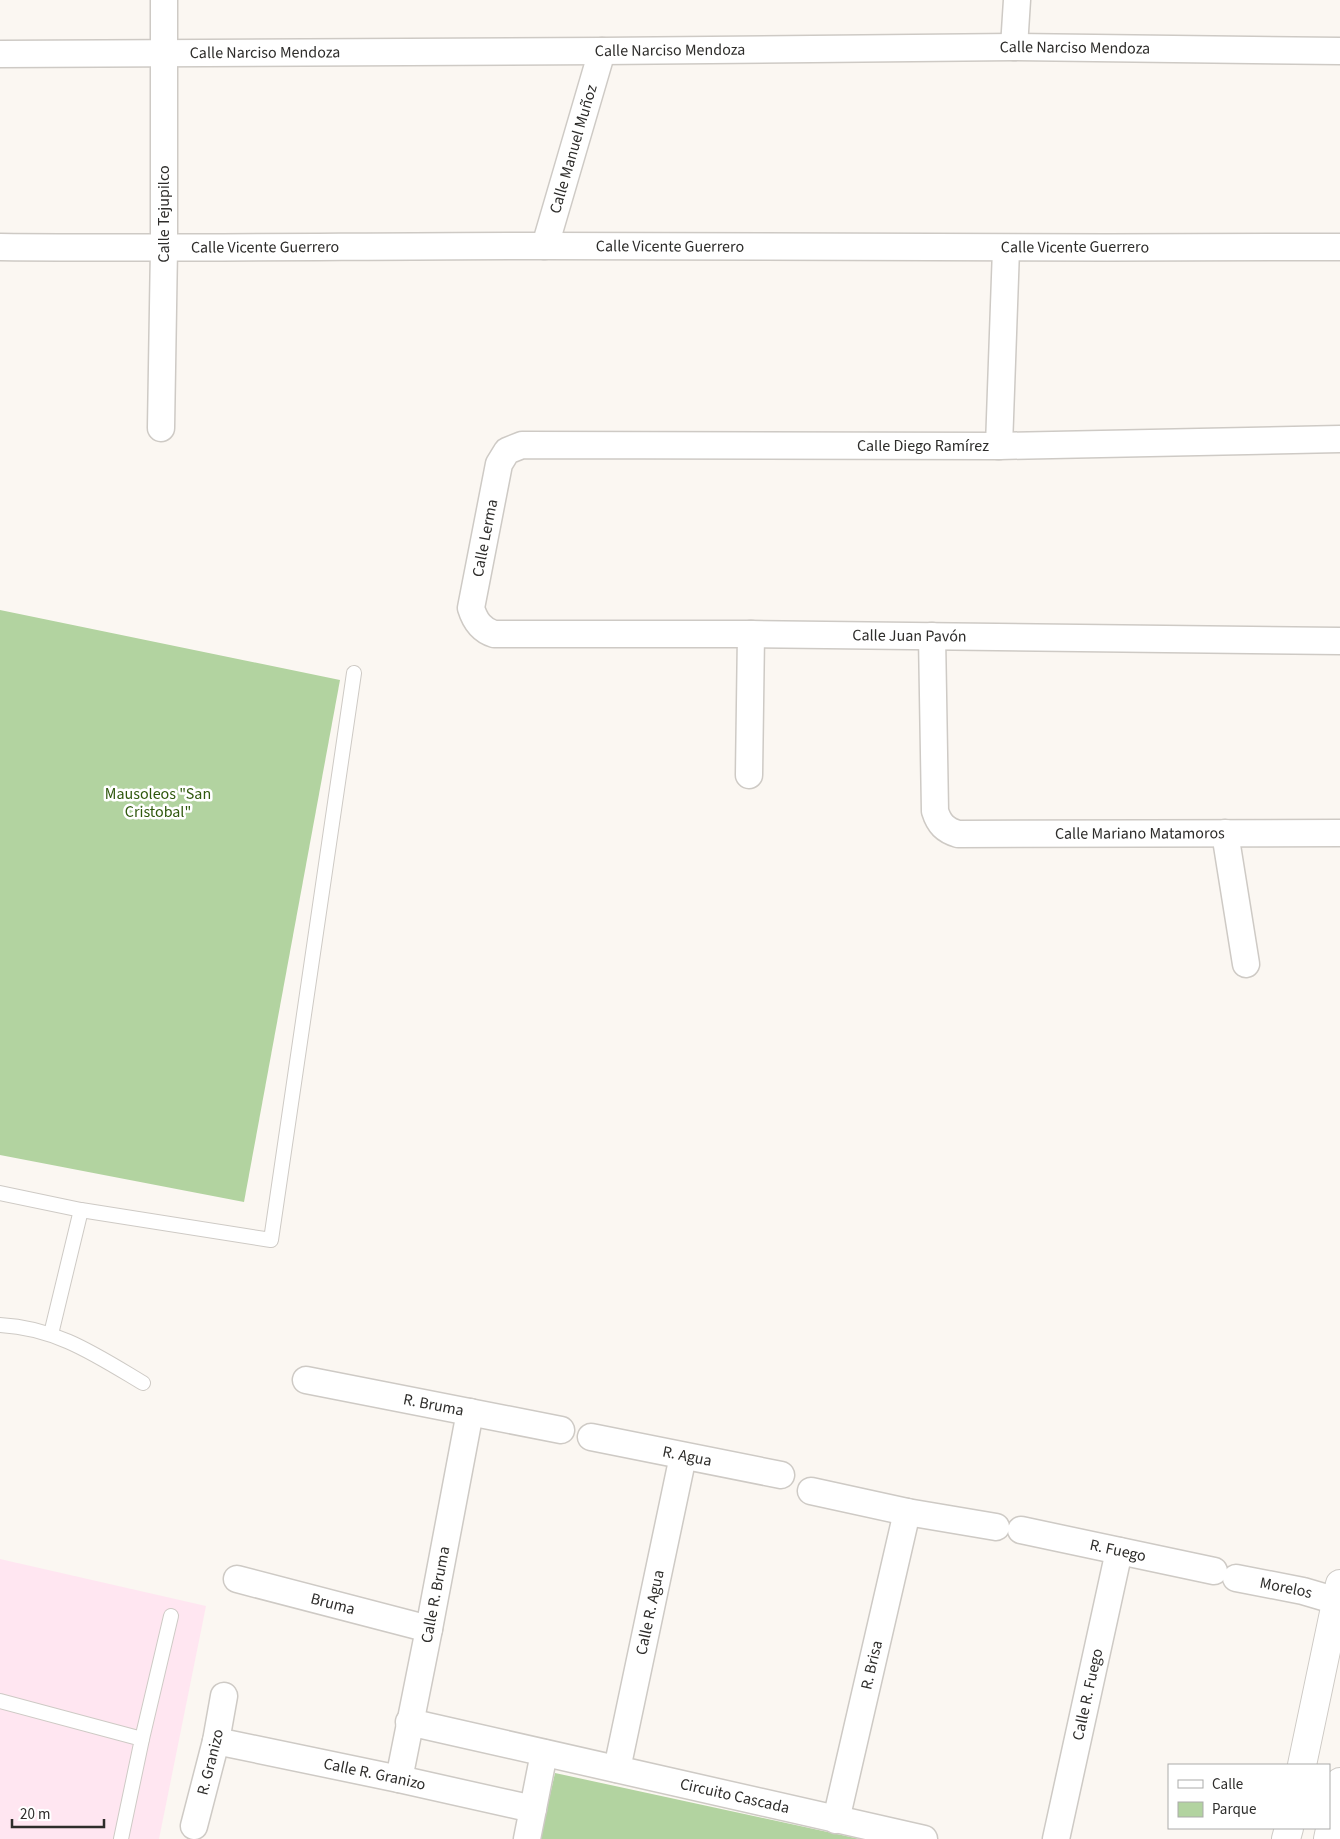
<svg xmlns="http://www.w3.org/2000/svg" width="1340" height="1839" viewBox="0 0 1340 1839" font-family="'Source Sans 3',sans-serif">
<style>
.education{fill:#ffe6f1}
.green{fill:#b2d3a0}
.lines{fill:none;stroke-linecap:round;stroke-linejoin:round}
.service-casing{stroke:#cecac5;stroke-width:16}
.minor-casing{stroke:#cecac5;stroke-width:29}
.tertiary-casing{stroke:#cecac5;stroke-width:30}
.service{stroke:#fff;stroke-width:14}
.minor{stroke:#fff;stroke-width:26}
.tertiary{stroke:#fff;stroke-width:28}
.labels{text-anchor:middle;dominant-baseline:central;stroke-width:5;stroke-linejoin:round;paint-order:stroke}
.street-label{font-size:16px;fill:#2e2d2b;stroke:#fff}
.park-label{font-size:16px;fill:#2f580d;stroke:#fff}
</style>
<rect width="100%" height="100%" fill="#fbf7f2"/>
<path class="education" d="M0,1559L206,1606L159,1839H0Z"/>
<g class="green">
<path d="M0,610L340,680L244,1202L0,1155Z"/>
<path d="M555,1773L860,1839H540Z"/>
</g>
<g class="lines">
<defs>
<g id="service">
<path d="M0,1193L81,1210L271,1240L354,673"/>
<path d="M0,1325C57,1328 96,1355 143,1383"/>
<path d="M51,1334L81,1210"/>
<path d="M0,1701L142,1739L121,1839"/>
<path d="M142,1739L171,1616"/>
</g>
<g id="minor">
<path d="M1014,47L1017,0"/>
<path id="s1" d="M0,54L602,51L1014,47L1340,51"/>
<path id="s2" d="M545,246L602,51"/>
<path id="s3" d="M0,247C182,249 364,246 545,246C810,247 1075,248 1340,247"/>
<path id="s4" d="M161,428L164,248V0"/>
<path id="s5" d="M1340,439L999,446L522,445L507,451L499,464L471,608C475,621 481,630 494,634H751L1340,641"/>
<path d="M999,446L1006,249"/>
<path id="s6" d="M932,636L935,811C939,824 945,830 958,834L1340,833"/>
<path d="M749,775L751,634"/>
<path d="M1225,833L1246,964"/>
<path id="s7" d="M306,1380L561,1430"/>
<path id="s8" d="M591,1437L781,1475"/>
<path d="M811,1491L907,1512L996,1527"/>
<path id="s9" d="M1021,1530L1214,1571"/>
<path id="s10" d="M1236,1578L1303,1591L1337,1601"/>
<path id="s11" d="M237,1579L429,1629"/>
<path id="s12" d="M409,1722L924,1839"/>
<path id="s13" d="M216,1741L399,1779L533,1809"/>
<path id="s14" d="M617,1769L683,1456"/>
<path id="s15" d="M399,1779L429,1629L470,1412"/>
<path id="s16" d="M836,1820L907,1512"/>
<path id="s17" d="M194,1826L216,1741L224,1696"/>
<path d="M527,1839L544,1753"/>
<path id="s18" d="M1056,1839L1119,1551"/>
</g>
<g id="tertiary">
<path d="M1302,1765L1340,1584"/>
<path d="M1286,1839L1289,1828"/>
<path d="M1328,1839L1340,1782"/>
</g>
</defs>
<use href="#service" class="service-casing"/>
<use href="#minor" class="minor-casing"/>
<use href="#tertiary" class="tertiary-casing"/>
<use href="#service" class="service"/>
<use href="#minor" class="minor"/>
<use href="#tertiary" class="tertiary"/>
</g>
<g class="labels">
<g class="street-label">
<text stroke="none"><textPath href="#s1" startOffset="1075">Calle Narciso Mendoza</textPath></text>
<text stroke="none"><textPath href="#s1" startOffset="670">Calle Narciso Mendoza</textPath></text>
<text stroke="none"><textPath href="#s1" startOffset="265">Calle Narciso Mendoza</textPath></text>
<text stroke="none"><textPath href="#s2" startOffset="101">Calle Manuel Muñoz</textPath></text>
<text stroke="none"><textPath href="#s4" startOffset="214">Calle Tejupilco</textPath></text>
<text stroke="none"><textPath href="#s3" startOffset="670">Calle Vicente Guerrero</textPath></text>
<text stroke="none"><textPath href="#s3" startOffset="265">Calle Vicente Guerrero</textPath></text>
<text stroke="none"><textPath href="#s3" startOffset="1075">Calle Vicente Guerrero</textPath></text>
<text x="923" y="446">Calle Diego Ramírez</text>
<text transform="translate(485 538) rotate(-79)">Calle Lerma</text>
<text stroke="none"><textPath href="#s5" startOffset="1448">Calle Juan Pavón</textPath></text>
<text stroke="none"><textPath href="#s6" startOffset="391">Calle Mariano Matamoros</textPath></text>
<text stroke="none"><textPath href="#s7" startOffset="130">R. Bruma</textPath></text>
<text stroke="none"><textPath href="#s8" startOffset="98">R. Agua</textPath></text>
<text stroke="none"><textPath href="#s9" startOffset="99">R. Fuego</textPath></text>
<text stroke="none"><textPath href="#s10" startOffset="51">Morelos</textPath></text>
<text stroke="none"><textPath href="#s15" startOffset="188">Calle R. Bruma</textPath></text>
<text stroke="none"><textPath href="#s11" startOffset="99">Bruma</textPath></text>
<text stroke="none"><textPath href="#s14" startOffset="160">Calle R. Agua</textPath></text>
<text stroke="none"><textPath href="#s16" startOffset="159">R. Brisa</textPath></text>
<text stroke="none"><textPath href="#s18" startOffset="148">Calle R. Fuego</textPath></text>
<text stroke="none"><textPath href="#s17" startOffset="66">R. Granizo</textPath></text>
<text stroke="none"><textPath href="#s13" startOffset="162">Calle R. Granizo</textPath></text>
<text stroke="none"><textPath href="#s12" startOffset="334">Circuito Cascada</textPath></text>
</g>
<g class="park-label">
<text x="158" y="794">Mausoleos "San<tspan x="158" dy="18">Cristobal"</tspan></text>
</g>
</g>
<rect x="1168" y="1764" width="162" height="65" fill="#ffffff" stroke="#ababaa"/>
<rect x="1178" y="1780" width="25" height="8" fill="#ffffff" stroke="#ababaa"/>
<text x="1212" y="1789" font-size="15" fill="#2e2d2b">Calle</text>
<rect x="1178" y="1802" width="25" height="15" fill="#b2d3a0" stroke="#ababaa"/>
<text x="1212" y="1814" font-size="15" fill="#2e2d2b">Parque</text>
<path d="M12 1819v8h92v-8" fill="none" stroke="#2e2d2b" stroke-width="2.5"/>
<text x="20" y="1819" font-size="15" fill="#2e2d2b" stroke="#ffffff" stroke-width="4" paint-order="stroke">20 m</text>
</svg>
